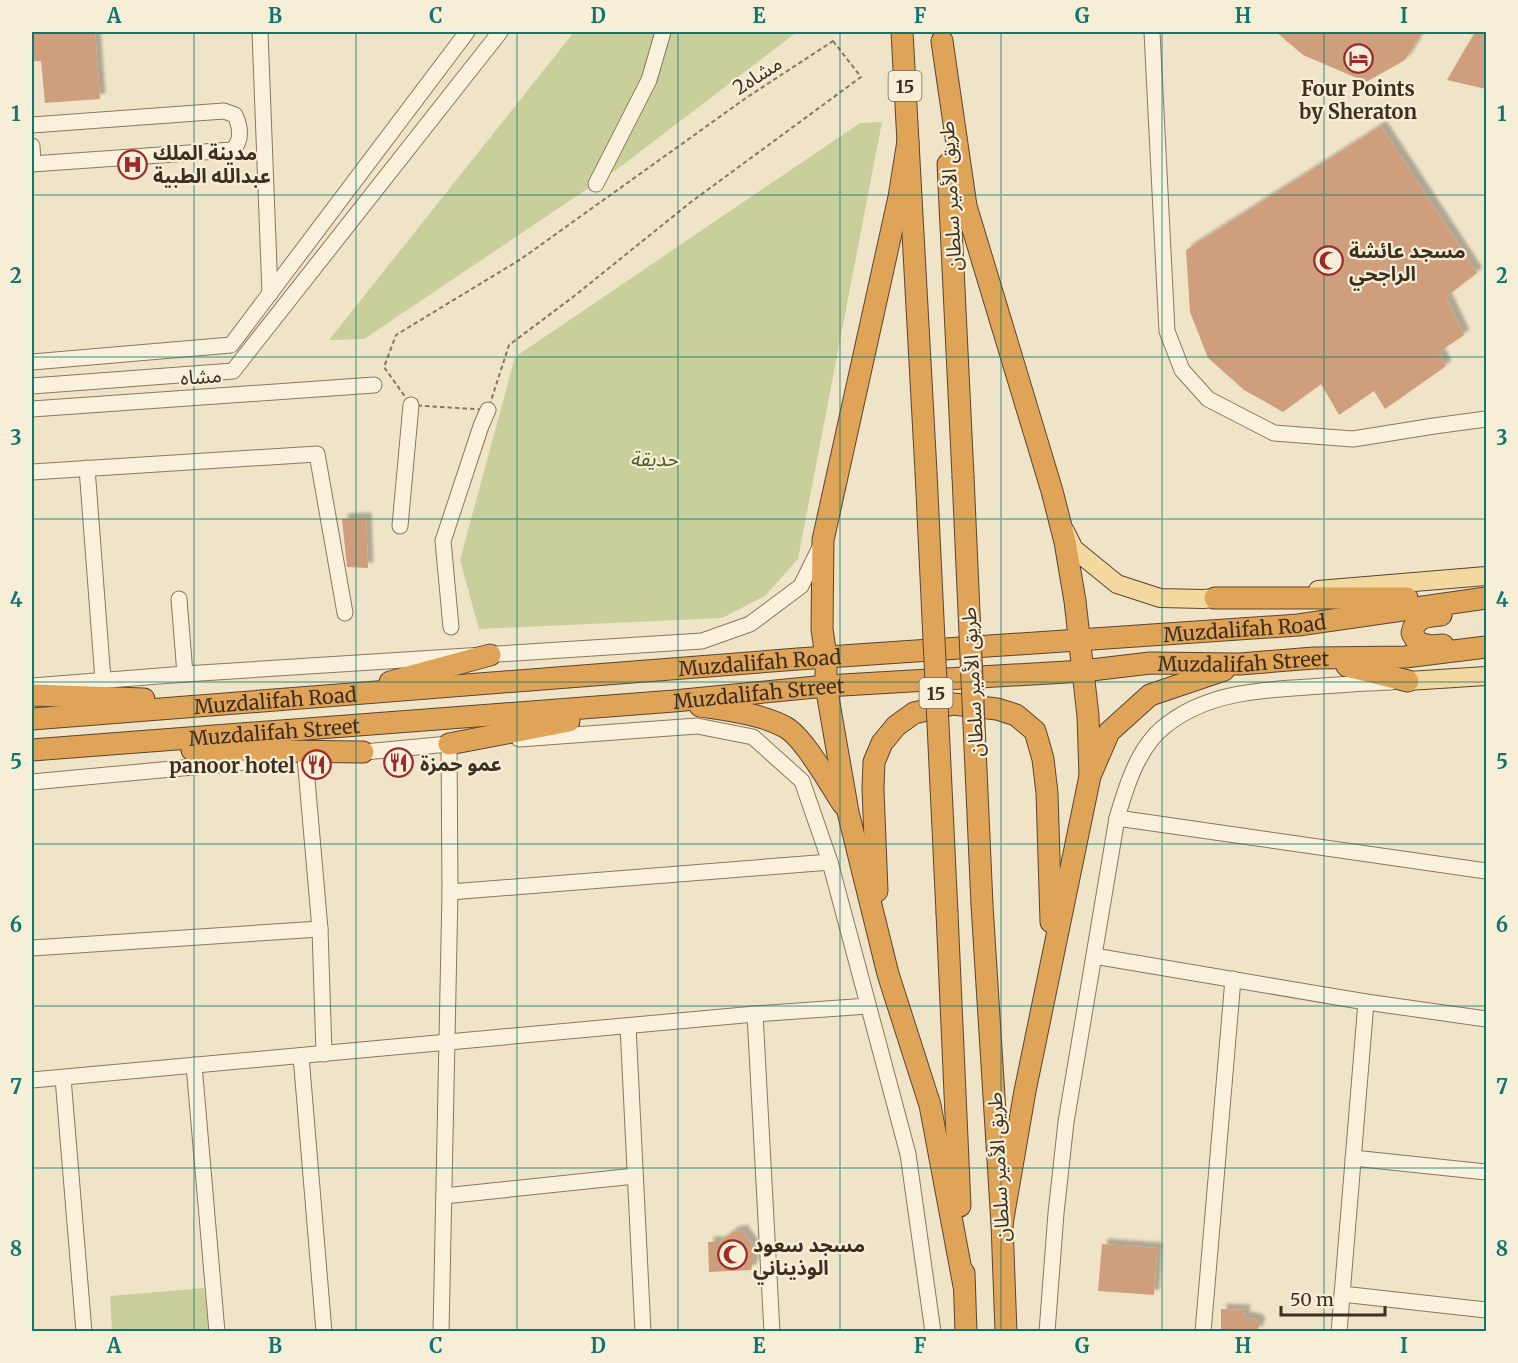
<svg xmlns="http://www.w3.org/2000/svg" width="1518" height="1363" viewBox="0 0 1518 1363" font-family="Merriweather,'Noto Sans Arabic',serif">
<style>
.green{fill:#c9cf9b}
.building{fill:#cf9f7d;filter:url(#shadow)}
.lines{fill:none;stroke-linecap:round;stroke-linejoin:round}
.minor-casing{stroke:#8d765c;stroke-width:17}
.major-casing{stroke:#5b4430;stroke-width:20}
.highway-casing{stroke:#5b4430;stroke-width:23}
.path{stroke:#8d765c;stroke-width:2;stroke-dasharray:4.5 3;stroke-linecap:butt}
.minor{stroke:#faf1dc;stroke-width:15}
.major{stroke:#f3d9a0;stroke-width:18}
.highway{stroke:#e0a458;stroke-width:21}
.highway-bridge-casing{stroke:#5b4430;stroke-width:23;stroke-linecap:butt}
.highway-bridge{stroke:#e0a458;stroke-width:21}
.grid{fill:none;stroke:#0f766e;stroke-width:1.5;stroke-opacity:0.55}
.labels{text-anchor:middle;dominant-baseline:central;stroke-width:4.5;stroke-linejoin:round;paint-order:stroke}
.shield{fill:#f7eed8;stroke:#756857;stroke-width:1.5}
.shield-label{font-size:18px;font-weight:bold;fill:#3d2e20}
.street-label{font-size:20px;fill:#3d2e20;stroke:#f7eed8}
.poi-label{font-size:20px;font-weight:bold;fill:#3d2e20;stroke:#f7eed8;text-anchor:start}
.park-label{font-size:20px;font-style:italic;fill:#4d5a26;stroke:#f7eed8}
.neatline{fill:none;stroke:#0f766e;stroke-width:2}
.grid-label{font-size:20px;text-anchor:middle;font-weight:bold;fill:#0f766e}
</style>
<defs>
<filter id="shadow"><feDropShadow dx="5.5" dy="-5.5" stdDeviation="1.5" flood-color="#0004"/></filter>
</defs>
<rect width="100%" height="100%" fill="#f0e4c8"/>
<g class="green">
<path d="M574,32H797L620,167L364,339L329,340Z"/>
<path d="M882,122L798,559L765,596L722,618L479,629L460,560L515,357L860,123Z"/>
<path d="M204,1288L210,1331H112L110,1296Z"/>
</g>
<g class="building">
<path d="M32,32H95L100,99L45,103L41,61H32Z"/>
<path d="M1276,32H1422L1405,60L1366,82L1303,55Z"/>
<path d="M1475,32H1486V89L1447,80Z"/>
<path d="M1381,126L1477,273L1446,297L1464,335L1439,352L1446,366L1385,409L1374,391L1339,415L1321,384L1283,412L1244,390L1208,358L1190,312L1186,250Z"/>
<path d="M366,518L368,568L347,567L342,519Z"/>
<path d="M742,1230L756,1250L751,1270L709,1272L708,1242H720L733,1232Z"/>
<path d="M1102,1244L1157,1248L1154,1295L1098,1291Z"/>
<path d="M1221,1309L1245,1310L1244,1317L1256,1319L1260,1323L1257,1332H1221Z"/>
</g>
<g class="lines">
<defs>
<g id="minor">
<path d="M260,32L270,294"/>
<path d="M1152,32L1167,331L1182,370L1208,399L1274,433L1353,439L1434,426L1486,419"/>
<path d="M32,125L224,111L235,115C240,126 243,141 232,150L32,164"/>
<path d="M32,146L33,164"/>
<path d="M596,184L649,80L663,32"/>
<path d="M32,362L231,345L467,32"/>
<path d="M32,386L233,371L500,32"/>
<path d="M32,409L374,385"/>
<path d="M87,468L103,680"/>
<path d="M32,472L317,454L345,613"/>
<path d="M400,526L411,405"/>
<path d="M179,599L185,674"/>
<path d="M451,627L443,541L481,426L488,410"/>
<path d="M32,686L185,674L702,641L750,624L801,586L821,545"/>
<path d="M519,739L697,726L753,737L802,781L830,862L908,1154L933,1332"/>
<path d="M354,753L459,743"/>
<path d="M305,757L320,929L324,1054"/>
<path d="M32,782L279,759"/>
<path d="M1117,818L1486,871"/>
<path d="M450,892L830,862"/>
<path d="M32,948L320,929"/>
<path d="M1094,956L1366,1002L1486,1019"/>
<path d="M755,1014L772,1332"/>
<path d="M628,1026L643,1332"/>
<path d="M301,1056L324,1332"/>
<path d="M194,1065L217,1332"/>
<path d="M63,1078L84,1332"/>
<path d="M32,1080L755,1014L868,1006"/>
<path d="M1353,1158L1486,1172"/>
<path d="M444,1196L635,1176"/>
<path d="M1342,1294L1486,1310"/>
<path d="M441,1332L450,892L449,744"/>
<path d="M1047,1332L1056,1213L1066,1122L1117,818C1126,787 1138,747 1165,726C1206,693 1258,690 1308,687C1336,685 1363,683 1391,682"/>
<path d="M1203,1332L1233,979"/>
<path d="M1339,1332L1366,1002"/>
</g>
<g id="major">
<path d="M1065,531L1074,549L1117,584L1160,598L1203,599L1228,597"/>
<path d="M1318,590L1486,576"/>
<path d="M1408,681L1486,676"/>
</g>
<g id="highway">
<path d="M902,32L926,472"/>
<path d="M942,41L966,206L1052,491L1065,542L1075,601L1088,716L1090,776"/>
<path d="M908,141L899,197L823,540L822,629L826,657V686L848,812L888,974L930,1105L964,1286"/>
<path d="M948,164L963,476"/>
<path d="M1215,598H1407"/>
<path d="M1441,615C1427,616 1415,617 1412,633L1418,643L1431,646L1443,645"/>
<path d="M1347,666L1408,681"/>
<path d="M390,682L490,655"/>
<path d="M32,695L144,699"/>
<path d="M700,706C726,710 762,714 785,727C804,737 830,785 843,804"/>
<path id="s1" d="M32,719L798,659L1298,625L1486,598"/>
<path d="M449,744L569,721"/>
<path id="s2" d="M32,750L674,701L826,686L1083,671L1150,663L1240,664L1314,658L1405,657L1486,647"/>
<path d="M192,750L363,752"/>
<path d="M877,891L873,789L874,762L882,743L896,726L914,713L953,704L997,709L1016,715L1035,731L1043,759L1047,793L1051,922"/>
<path d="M982,905L1002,1224L1006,1332"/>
<path d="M947,913L960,1206"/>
<path d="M1002,1224L1025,1091L1090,776L1109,732L1150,695L1224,670"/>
<path d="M964,1273L966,1332"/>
</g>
</defs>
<use href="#minor" class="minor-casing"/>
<use href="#major" class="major-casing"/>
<use href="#highway" class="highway-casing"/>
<path class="path" d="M833,41L861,77L691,202L573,297L509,345L488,410L411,405L384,367L396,335L521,259L746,98Z"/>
<use href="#minor" class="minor"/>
<use href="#major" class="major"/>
<use href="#highway" class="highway"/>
<defs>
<g id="highway-bridge">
<path d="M926,472L947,913"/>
<path d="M963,476L982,905"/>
</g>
</defs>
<use href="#highway-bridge" class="highway-bridge-casing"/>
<use href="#highway-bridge" class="highway-bridge"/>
</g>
<path class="grid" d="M194,32V1332M356,32V1332M517,32V1332M678,32V1332M840,32V1332M1001,32V1332M1162,32V1332M1324,32V1332M32,195H1486M32,357H1486M32,519H1486M32,682H1486M32,844H1486M32,1006H1486M32,1168H1486"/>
<defs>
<symbol id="hotel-ring" viewBox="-11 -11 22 22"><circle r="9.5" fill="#f7eed8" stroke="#9e2a2b" stroke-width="1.5"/><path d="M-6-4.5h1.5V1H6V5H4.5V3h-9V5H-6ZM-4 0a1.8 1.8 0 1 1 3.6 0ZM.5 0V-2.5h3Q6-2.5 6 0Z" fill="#9e2a2b"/></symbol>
<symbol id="hospital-ring" viewBox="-11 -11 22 22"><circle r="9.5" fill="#f7eed8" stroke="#9e2a2b" stroke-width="1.5"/><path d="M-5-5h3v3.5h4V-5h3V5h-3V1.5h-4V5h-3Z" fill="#9e2a2b"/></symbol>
<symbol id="mosque-ring" viewBox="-11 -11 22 22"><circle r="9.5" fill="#f7eed8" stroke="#9e2a2b" stroke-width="1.5"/><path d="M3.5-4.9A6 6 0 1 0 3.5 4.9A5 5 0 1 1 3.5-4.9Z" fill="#9e2a2b"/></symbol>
<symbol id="restaurant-ring" viewBox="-11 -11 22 22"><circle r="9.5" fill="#f7eed8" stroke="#9e2a2b" stroke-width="1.5"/><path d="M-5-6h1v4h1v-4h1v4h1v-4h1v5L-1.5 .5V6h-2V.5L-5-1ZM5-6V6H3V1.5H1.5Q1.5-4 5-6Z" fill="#9e2a2b"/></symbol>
</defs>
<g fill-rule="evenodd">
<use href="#hotel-ring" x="1342" y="42" width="33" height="33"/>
<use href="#hospital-ring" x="116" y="148" width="33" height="33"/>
<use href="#mosque-ring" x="1312" y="244" width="33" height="33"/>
<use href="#restaurant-ring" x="382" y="746" width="33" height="33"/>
<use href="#restaurant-ring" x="300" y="748" width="33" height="33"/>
<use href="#mosque-ring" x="716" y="1238" width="33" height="33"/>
</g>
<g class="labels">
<g class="shield">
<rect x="888.5" y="71" width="33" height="30" rx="4.5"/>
<rect x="919.5" y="678" width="33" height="30" rx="4.5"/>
</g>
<g class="shield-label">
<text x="905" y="86">15</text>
<text x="936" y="693">15</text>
</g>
<g class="street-label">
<text transform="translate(757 75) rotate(-33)">مشاه2</text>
<text transform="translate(950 196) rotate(-93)">طريق الأمير سلطان</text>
<text transform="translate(201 376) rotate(-4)">مشاه</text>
<text stroke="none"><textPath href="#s1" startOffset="1216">Muzdalifah Road</textPath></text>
<text stroke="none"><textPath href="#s2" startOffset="1215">Muzdalifah Street</textPath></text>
<text stroke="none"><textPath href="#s1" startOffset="730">Muzdalifah Road</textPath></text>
<text transform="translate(972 682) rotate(-93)">طريق الأمير سلطان</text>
<text stroke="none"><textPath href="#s2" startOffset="729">Muzdalifah Street</textPath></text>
<text stroke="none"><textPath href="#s1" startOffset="244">Muzdalifah Road</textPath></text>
<text stroke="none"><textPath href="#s2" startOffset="243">Muzdalifah Street</textPath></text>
<text transform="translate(998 1167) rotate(-93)">طريق الأمير سلطان</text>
</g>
<g class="poi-label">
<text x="1358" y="88" text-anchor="middle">Four Points<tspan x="1358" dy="23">by Sheraton</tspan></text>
<text x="153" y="152">مدينة الملك<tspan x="153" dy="23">عبدالله الطبية</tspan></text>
<text x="1349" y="250">مسجد عائشة<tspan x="1349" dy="23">الراجحي</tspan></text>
<text x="420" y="763">عمو حمزة</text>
<text x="295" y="765" text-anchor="end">panoor hotel</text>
<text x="753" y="1244">مسجد سعود<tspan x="753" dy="23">الوذيناني</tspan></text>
</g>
<g class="park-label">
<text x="654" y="458">حديقة</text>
</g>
</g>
<rect width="1518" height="1363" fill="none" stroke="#f7eed8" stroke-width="66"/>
<path d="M1281 1306v9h104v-9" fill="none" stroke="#3d2e20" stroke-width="3"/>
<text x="1290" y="1306" font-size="18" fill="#3d2e20" stroke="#f7eed8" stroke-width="4.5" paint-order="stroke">50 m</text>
<rect x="33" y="33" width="1452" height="1297" class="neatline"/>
<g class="grid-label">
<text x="114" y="23">A</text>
<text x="275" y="23">B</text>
<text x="436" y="23">C</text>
<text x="598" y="23">D</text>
<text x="759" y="23">E</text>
<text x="920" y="23">F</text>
<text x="1082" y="23">G</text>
<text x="1243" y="23">H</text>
<text x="1404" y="23">I</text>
<text x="16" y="121">1</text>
<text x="1502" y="121">1</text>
<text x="16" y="283">2</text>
<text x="1502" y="283">2</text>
<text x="16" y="445">3</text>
<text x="1502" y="445">3</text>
<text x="16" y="607">4</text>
<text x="1502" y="607">4</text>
<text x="16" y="769">5</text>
<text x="1502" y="769">5</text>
<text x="16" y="932">6</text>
<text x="1502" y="932">6</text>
<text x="16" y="1094">7</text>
<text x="1502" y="1094">7</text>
<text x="16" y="1256">8</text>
<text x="1502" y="1256">8</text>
<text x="114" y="1353">A</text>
<text x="275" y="1353">B</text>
<text x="436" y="1353">C</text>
<text x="598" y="1353">D</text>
<text x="759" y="1353">E</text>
<text x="920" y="1353">F</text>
<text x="1082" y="1353">G</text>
<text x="1243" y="1353">H</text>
<text x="1404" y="1353">I</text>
</g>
</svg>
